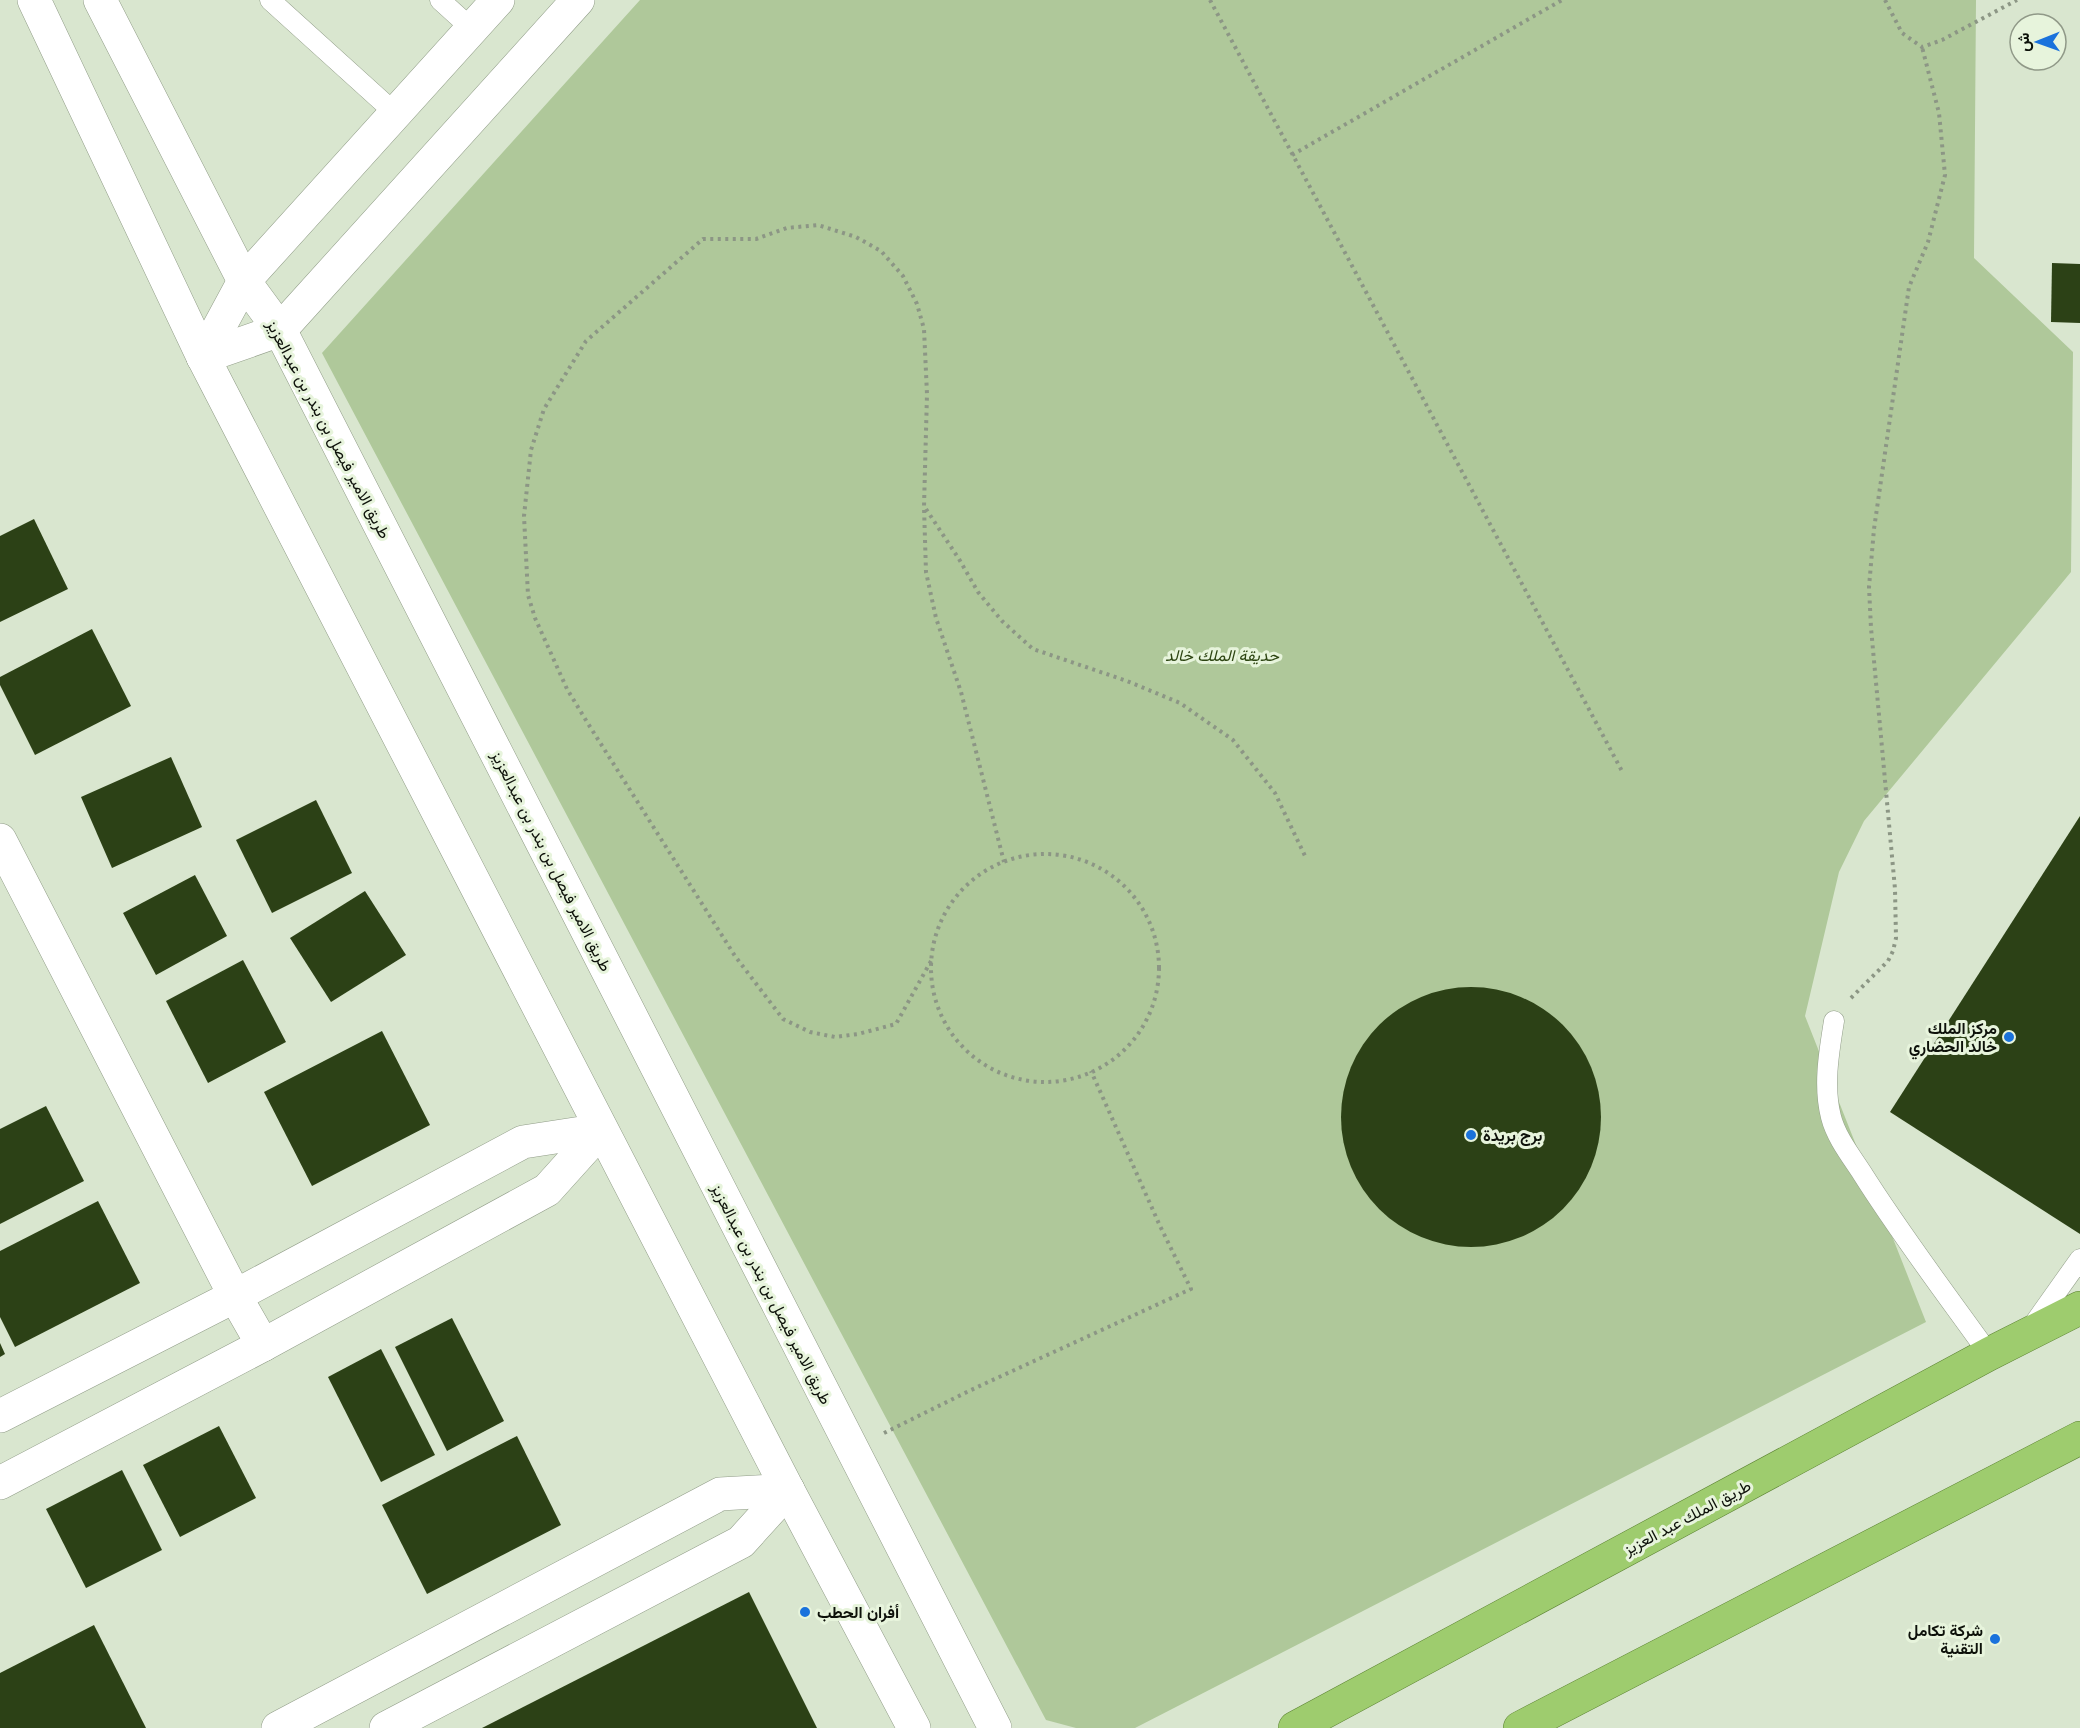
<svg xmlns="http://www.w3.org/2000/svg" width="2080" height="1728" viewBox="0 0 2080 1728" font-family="Lora,Vazirmatn,serif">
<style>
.green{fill:#afc89a}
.building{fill:#2c4116}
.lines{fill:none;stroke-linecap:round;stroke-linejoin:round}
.service-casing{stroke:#919d88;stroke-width:21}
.minor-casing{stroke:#919d88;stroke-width:34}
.tertiary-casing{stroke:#919d88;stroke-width:34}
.trunk-casing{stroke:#5c8233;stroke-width:34}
.path{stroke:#8c9685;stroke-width:4;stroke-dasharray:3 4.5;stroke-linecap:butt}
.service{stroke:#fff;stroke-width:20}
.minor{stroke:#fff;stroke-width:33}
.tertiary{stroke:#fff;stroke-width:33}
.trunk{stroke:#9ecc6e;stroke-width:33}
.poi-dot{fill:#1a72dc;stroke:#e7f4dc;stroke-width:2}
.labels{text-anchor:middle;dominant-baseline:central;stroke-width:6;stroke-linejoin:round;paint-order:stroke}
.street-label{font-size:16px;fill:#0d110a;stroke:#e7f4dc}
.park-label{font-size:16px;font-style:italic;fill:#2d4512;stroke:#e7f4dc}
.poi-label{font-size:16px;font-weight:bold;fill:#0d110a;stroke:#e7f4dc;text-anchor:end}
</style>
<rect width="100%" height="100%" fill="#d9e6cf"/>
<path class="green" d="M640,0H1976L1974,258L2073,352L2071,572L1864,821L1839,872L1805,1016L1926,1322L1135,1728H1076L1046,1720L322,353Z"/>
<g class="building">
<path d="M2052,263L2080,264V323L2051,322Z"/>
<path d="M34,519L68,589L0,622V536Z"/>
<path d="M92,629L131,706L35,755L0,685V677Z"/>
<path d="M171,757L202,827L112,868L81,797Z"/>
<path d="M316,800L352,873L272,913L236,840Z"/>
<path d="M2080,816V1234L1890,1112Z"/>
<path d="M195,875L227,936L156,975L123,913Z"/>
<path d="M365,891L406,955L331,1002L290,938Z"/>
<path d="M243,960L286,1042L208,1083L166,1001Z"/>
<circle cx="1471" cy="1117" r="130"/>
<path d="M382,1031L430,1125L312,1186L264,1092Z"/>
<path d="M46,1106L84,1181L0,1224V1129Z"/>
<path d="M98,1201L140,1283L15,1347L0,1317V1251Z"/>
<path d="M452,1318L504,1421L447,1451L395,1347Z"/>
<path d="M0,1343L5,1354L0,1357Z"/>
<path d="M381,1349L435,1455L381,1482L328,1377Z"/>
<path d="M219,1426L256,1498L180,1537L143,1465Z"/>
<path d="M517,1436L561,1525L427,1594L382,1505Z"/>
<path d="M122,1470L162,1550L86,1588L46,1509Z"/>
<path d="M749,1592L817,1728H482Z"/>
<path d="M94,1625L146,1728H0V1673Z"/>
</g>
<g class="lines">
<defs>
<g id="service">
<path d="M270,0L396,114"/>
<path d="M440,0L472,29"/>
<path d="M1834,1021C1829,1052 1823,1086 1831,1117C1836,1137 1851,1156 1862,1173C1901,1235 1946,1294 1989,1354"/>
<path d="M2031,1328L2080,1259"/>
</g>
<g id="minor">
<path d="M0,840L235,1296L263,1345"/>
<path d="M0,1416L235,1296L523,1142L601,1130"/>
<path d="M0,1483L263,1345L547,1190L601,1130"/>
</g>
<g id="tertiary">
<path d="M34,0L203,357L788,1490L914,1728"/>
<path d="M100,0L244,281L280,330L995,1728"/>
<path d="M203,357L280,330L578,0"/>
<path d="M203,357L244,281L498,0"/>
<path d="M278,1728L720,1494L788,1490"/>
<path d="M386,1728L741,1542L788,1490"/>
</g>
<g id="trunk">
<path d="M1295,1728L1989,1354L2080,1308"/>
<path d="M1520,1728L2080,1438"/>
</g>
</defs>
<use href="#service" class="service-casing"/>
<use href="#minor" class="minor-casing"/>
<use href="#tertiary" class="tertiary-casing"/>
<use href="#trunk" class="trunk-casing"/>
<g class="path">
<path d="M1210,0L1623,773"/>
<path d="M1885,0L1902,33L1922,47L1942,40L2017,0"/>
<path d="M1292,155L1562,0"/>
<path d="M926,509L959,559L978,592L1002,621L1033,649L1127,681L1180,703L1233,740L1275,793L1305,856"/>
<circle cx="1045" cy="968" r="114"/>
<path d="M931,961L896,1024L858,1034L835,1037L810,1032L783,1019L735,956L587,722L567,689L535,618L528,595L524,516L531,450L544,409L586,341L703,239H756L787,228L818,225L856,237L881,251L903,276L917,304L924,329L927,394L924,507L926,572L936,618L961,692L1004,862"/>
<path d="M1851,998L1888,961L1893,951L1896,938L1895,889L1871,628L1869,587L1874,529L1909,287L1928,242L1945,175L1939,113L1922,47"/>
<path d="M884,1433L971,1390L1191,1289L1160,1226L1091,1071"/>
</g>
<use href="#service" class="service"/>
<use href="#minor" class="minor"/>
<use href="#tertiary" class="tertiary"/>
<use href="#trunk" class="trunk"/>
</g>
<g class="poi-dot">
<circle cx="2009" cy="1037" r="6"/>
<circle cx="1471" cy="1135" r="6"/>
<circle cx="805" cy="1612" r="6"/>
<circle cx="1995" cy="1639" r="6"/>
</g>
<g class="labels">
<g class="street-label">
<text transform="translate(329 429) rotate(62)">طريق الامير فيصل بن بندر بن عبدالعزيز</text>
<text transform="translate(552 861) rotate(63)">طريق الامير فيصل بن بندر بن عبدالعزيز</text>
<text transform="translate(772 1294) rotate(63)">طريق الامير فيصل بن بندر بن عبدالعزيز</text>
<text transform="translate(1687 1517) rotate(-28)">طريق الملك عبد العزيز</text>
</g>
<g class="park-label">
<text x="1222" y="655">حديقة الملك خالد</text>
</g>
<g class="poi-label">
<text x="1997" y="1028">مركز الملك<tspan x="1997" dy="18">خالد الحضاري</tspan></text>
<text x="1483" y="1135" text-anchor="start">برج بريدة</text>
<text x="817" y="1612" text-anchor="start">أفران الحطب</text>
<text x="1983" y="1630">شركة تكامل<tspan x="1983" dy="18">التقنية</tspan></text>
</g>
</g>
<g transform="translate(2038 42) rotate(269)"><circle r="28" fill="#e7f4dc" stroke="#909988" stroke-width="1.5"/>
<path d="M0-4.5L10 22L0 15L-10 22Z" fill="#1a72dc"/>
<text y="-9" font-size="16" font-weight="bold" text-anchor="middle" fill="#0d110a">ش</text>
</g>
</svg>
